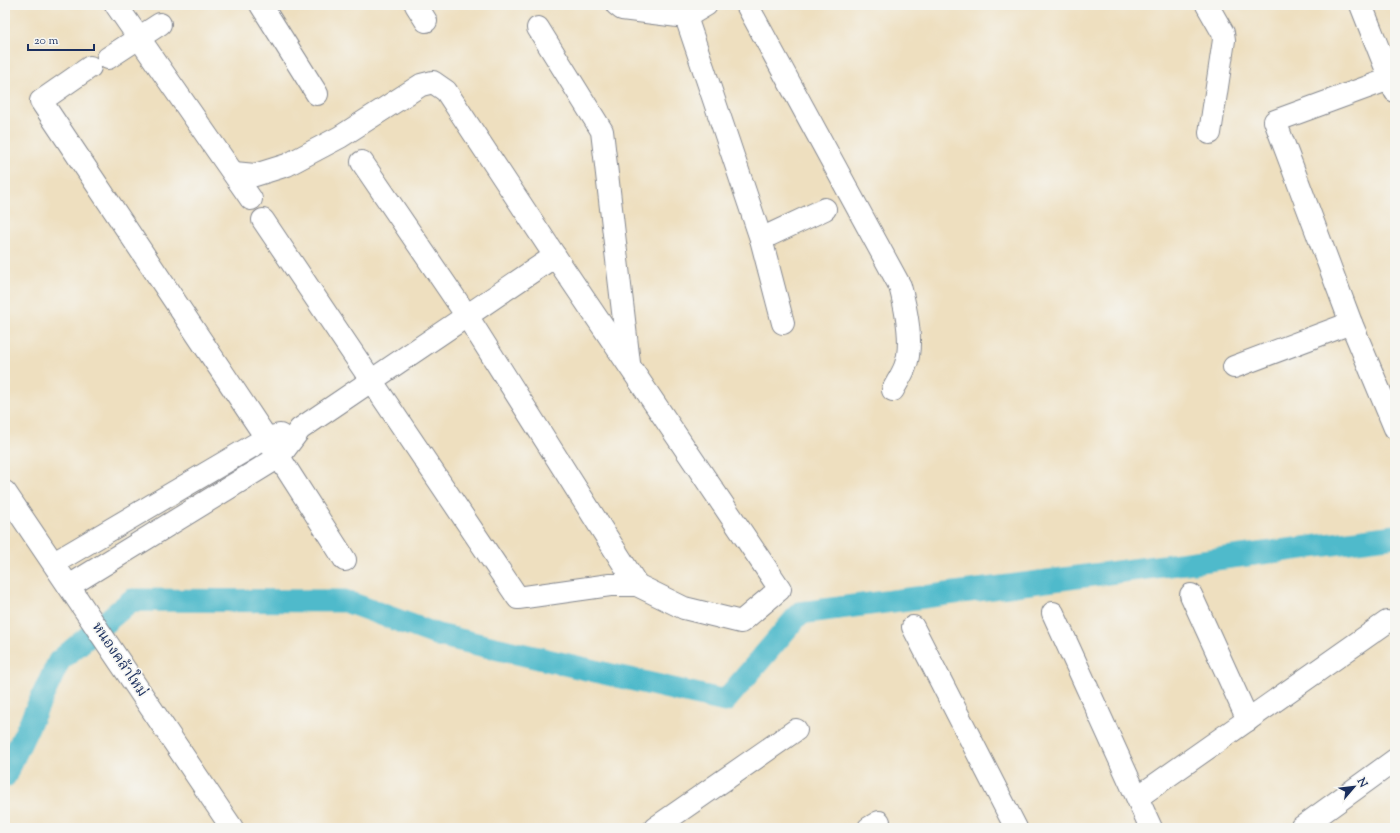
<svg xmlns="http://www.w3.org/2000/svg" width="1400" height="833" viewBox="0 0 1400 833" font-family="'Sorts Mill Goudy','Noto Serif Thai',serif">
<style>
.lines{fill:none;stroke-linecap:round;stroke-linejoin:round}
.canal{stroke:#4fbacb;stroke-width:23}
.minor-casing{stroke:#84878e;stroke-width:24}
.minor{stroke:#fff;stroke-width:22}
.labels{text-anchor:middle;dominant-baseline:central;stroke-width:3.5;stroke-linejoin:round;paint-order:stroke}
.street-label{font-size:15px;fill:#1b2f5e;stroke:#f6f6f2}
</style>
<rect width="100%" height="100%" fill="#f6f6f2"/>
<filter id="ink" filterUnits="userSpaceOnUse"><feTurbulence type="fractalNoise" baseFrequency=".025" numOctaves="2"/><feDisplacementMap in="SourceGraphic" scale="8" xChannelSelector="R" yChannelSelector="G"/><feConvolveMatrix kernelMatrix="1 2 1 2 8 2 1 2 1" color-interpolation-filters="sRGB"/></filter>
<filter id="wash" filterUnits="userSpaceOnUse"><feTurbulence type="fractalNoise" baseFrequency=".012" numOctaves="4" result="noise"/><feDisplacementMap in="SourceGraphic" scale="16" xChannelSelector="R" yChannelSelector="G"/><feGaussianBlur stdDeviation="0.9" result="paint"/><feColorMatrix in="noise" values="0 0 0 0 0 0 0 0 0 0 0 0 0 0 0 0 0 1.4 0 .05"/><feComposite in="paint" operator="in"/></filter>
<g filter="url(#wash)">
<rect width="100%" height="100%" fill="#eedfbf"/>
<g class="lines">
<path class="canal" d="M5,776L59,661L132,600L345,601L438,635L725,701L800,613L1395,536"/>
</g>
</g>
<g filter="url(#ink)">
<g class="lines">
<defs>
<g id="minor">
<path d="M116,5L251,199"/>
<path d="M261,5L317,94"/>
<path d="M416,5L426,21"/>
<path d="M617,5L622,9L686,17L706,5"/>
<path d="M747,5L900,286C906,309 914,344 905,367C902,375 897,382 893,390"/>
<path d="M1207,5L1223,33L1224,40L1210,133"/>
<path d="M1361,5L1395,91"/>
<path d="M686,17L761,239L783,323"/>
<path d="M538,28L602,131L629,363"/>
<path d="M108,58L160,24"/>
<path d="M90,67L41,101L279,457L345,560"/>
<path d="M1395,77L1275,121L1351,323L1395,428"/>
<path d="M362,162L467,316L637,585"/>
<path d="M234,173L255,175L287,165L340,137L421,85L433,82L446,91L555,256L780,589L741,622L684,608L637,585H610L518,598L263,220"/>
<path d="M761,239L825,209"/>
<path d="M1234,367L1351,323"/>
<path d="M5,492L232,828"/>
<path d="M54,563L266,438L280,435"/>
<path d="M69,586L279,457L300,429L555,256"/>
<path d="M1191,595L1248,720"/>
<path d="M1053,613L1151,828"/>
<path d="M913,627L1016,828"/>
<path d="M1138,797L1387,622"/>
<path d="M655,828L796,730"/>
<path d="M869,828L879,822"/>
<path d="M1301,828L1395,760"/>
</g>
</defs>
<use href="#minor" class="minor-casing"/>
<use href="#minor" class="minor"/>
</g>
</g>
<g class="labels">
<g class="street-label">
<text transform="translate(119 660) rotate(56)">หนองคล้าใหม่</text>
</g>
</g>
<rect width="1400" height="833" fill="none" stroke="#f6f6f2" stroke-width="20"/>
<g transform="translate(1354 787) rotate(62)" stroke="#f6f6f2" stroke-width="3" paint-order="stroke">
<path d="M0-3L7 15L0 10L-7 15Z" fill="#1b2f5e"/>
<text y="-6" font-size="11" font-weight="bold" text-anchor="middle" fill="#1b2f5e">N</text>
</g>
<path d="M28 44v6h66v-6" fill="none" stroke="#1b2f5e" stroke-width="2"/>
<text x="34" y="44" font-size="12" fill="#1b2f5e" stroke="#f6f6f2" stroke-width="3" paint-order="stroke">20 m</text>
</svg>
